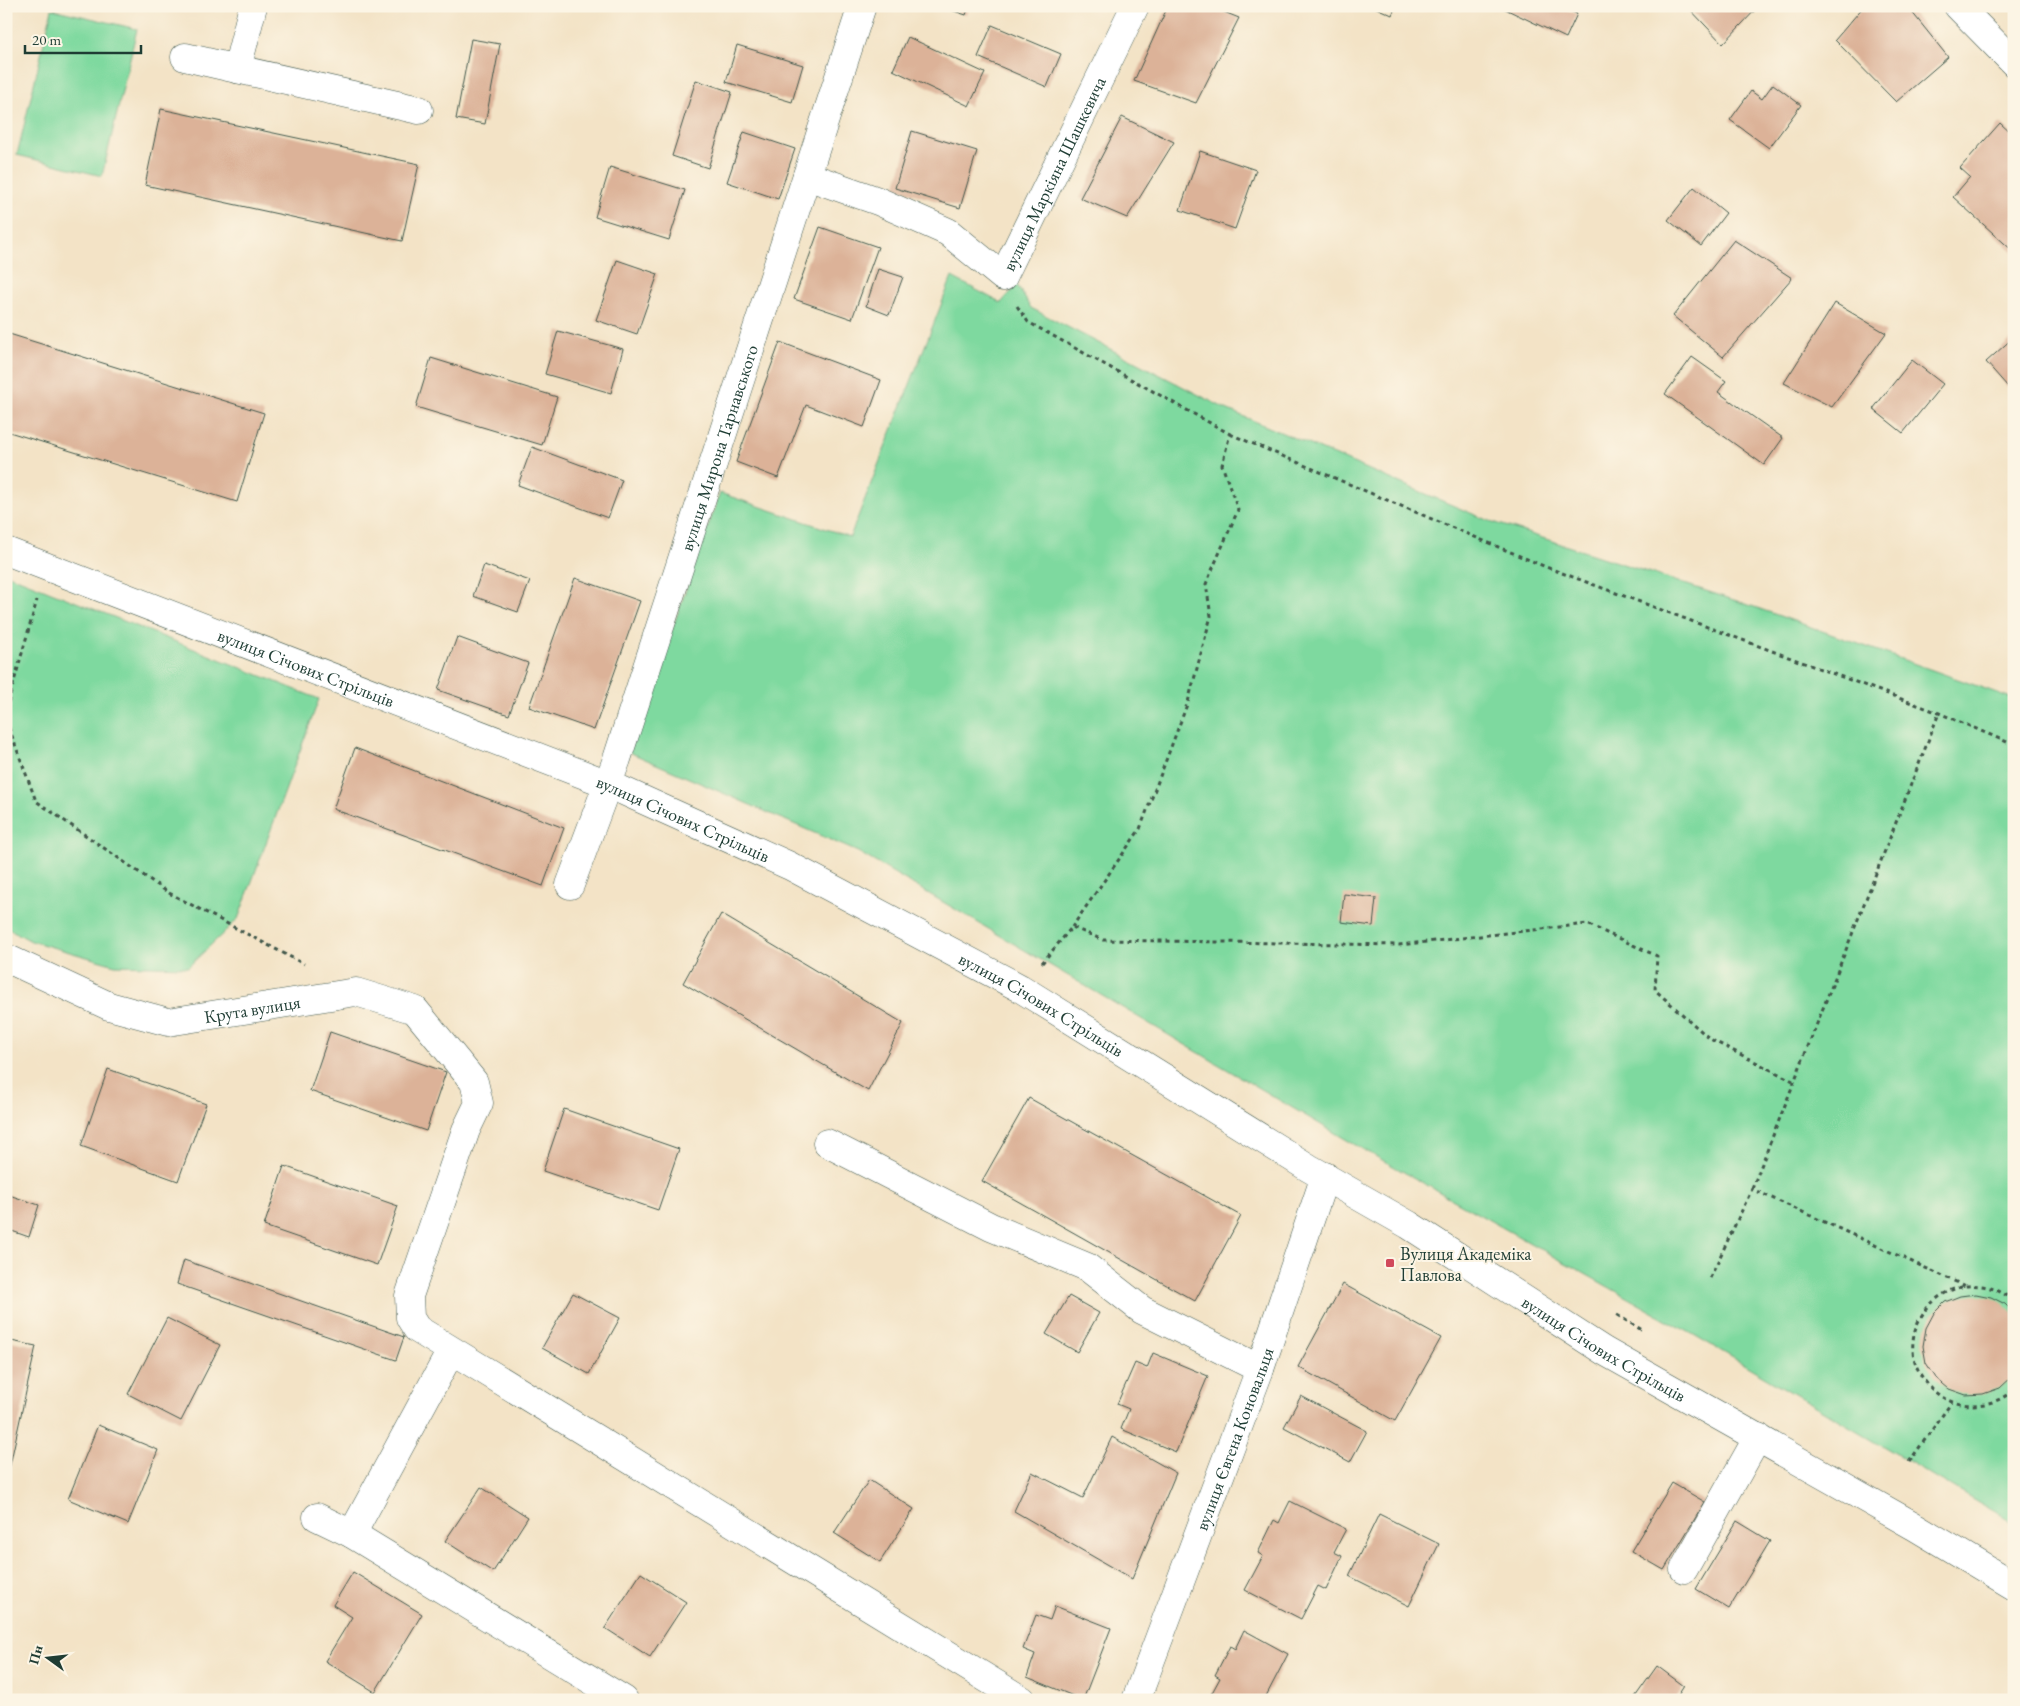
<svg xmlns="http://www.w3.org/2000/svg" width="2020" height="1706" viewBox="0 0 2020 1706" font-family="'EB Garamond',serif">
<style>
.green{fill:#7ed99f;stroke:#4e8b6a}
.building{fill:#dcb298}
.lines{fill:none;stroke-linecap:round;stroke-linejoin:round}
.minor-casing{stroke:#3f564a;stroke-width:29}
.path{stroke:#3f564a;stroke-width:3;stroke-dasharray:4 4;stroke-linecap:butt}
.minor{stroke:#fff;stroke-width:28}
.poi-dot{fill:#d1495b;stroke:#fcf5e5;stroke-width:2}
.labels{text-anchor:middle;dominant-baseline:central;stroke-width:4;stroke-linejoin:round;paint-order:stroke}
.street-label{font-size:18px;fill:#1f3d34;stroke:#fcf5e5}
.poi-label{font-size:18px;fill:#1f3d34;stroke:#fcf5e5;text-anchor:start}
</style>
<rect width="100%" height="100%" fill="#fcf5e5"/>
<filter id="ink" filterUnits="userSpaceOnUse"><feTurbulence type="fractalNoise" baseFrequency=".02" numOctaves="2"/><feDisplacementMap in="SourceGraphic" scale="10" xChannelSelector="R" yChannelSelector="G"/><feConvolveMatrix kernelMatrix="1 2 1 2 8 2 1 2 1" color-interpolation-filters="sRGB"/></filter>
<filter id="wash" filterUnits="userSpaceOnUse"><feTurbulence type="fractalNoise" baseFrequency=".0096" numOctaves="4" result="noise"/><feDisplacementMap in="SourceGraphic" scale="20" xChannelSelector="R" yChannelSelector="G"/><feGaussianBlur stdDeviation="1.12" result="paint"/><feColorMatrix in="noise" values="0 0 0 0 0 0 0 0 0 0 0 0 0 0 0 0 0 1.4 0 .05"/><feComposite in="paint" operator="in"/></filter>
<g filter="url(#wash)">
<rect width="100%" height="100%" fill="#f3e3c6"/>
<g class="green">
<path d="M52,9L137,29L102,176L17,155Z"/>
<path d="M952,277L1001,303L1017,285L1031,308L1226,409L1487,520L1743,603L2014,699V1523L1694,1335L1352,1143L858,852L629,752L720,493L850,537Z"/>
<path d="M6,574L319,699L238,919L188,967L115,965L31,941L6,927Z"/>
</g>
<g id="blocks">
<g class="building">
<path d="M939,6H969L966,15Z"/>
<path d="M1168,6H1209L1239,18L1196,103L1134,81Z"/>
<path d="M1372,6H1396L1392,15Z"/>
<path d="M1499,6H1559L1577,14L1566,38Z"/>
<path d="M1687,6H1759L1723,44Z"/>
<path d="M1864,6H1907L1948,57L1896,102L1835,40Z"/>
<path d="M992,25L1061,54L1047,87L978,57Z"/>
<path d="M908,37L985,73L969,106L893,70Z"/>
<path d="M471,39L500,44L485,124L456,119Z"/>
<path d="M737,45L803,65L792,102L726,82Z"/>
<path d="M696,80L732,92L708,168L672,156Z"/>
<path d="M1773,84L1801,105L1769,148L1730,120L1751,91L1762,99Z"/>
<path d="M161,109L419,164L402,241L145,185Z"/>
<path d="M1122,117L1174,142L1127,218L1080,198Z"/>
<path d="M2000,123L2014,136V252L1953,197L1970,177L1960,168Z"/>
<path d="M912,131L977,151L960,208L895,188Z"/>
<path d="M744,132L795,149L778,199L727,182Z"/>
<path d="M1200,151L1256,170L1235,229L1180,210Z"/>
<path d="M610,167L685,190L669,240L595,217Z"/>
<path d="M1694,187L1726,213L1701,246L1668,220Z"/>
<path d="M820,227L878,247L852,319L794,299Z"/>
<path d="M1734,240L1792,278L1723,357L1673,316Z"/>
<path d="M617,260L658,274L637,334L596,320Z"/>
<path d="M878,269L903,277L889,315L866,306Z"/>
<path d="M1835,303L1886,333L1832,407L1784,383Z"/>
<path d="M558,331L623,349L611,393L545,374Z"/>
<path d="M6,333L264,413L237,502L6,431Z"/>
<path d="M2014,337V382L2008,387L1986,362Z"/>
<path d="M780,342L881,380L864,427L806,405L778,478L736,462Z"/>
<path d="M1692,357L1726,381L1718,392L1783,438L1764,465L1665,394Z"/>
<path d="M431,358L557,397L542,445L416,407Z"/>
<path d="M1912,360L1943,384L1903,433L1873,409Z"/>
<path d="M532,447L622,480L608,518L518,485Z"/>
<path d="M484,565L530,581L518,612L473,596Z"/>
<path d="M575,578L640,601L594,730L529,707Z"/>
<path d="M457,637L528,663L509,715L438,690Z"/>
<path d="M355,748L564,828L543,886L333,809Z"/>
<path d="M1344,894L1376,898L1373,926L1341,922Z"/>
<path d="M721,914L903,1023L868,1091L683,983Z"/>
<path d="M330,1032L446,1072L426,1131L310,1091Z"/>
<path d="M108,1069L206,1104L178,1181L81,1146Z"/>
<path d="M1029,1098L1241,1216L1195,1301L982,1181Z"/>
<path d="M564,1109L679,1149L658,1210L543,1171Z"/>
<path d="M284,1166L398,1206L377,1265L264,1226Z"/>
<path d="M6,1194L39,1205L29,1237L6,1229Z"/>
<path d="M184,1260L404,1337L396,1360L177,1284Z"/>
<path d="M1343,1284L1441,1338L1395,1421L1298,1367Z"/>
<path d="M573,1293L620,1318L589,1374L542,1348Z"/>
<path d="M1976,1294L1991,1297L2005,1304L2014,1313V1375L2000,1388L1983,1394L1966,1395L1949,1389L1936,1378L1926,1363L1923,1346L1926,1328L1934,1313L1945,1302L1960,1296Z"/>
<path d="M1069,1296L1099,1313L1077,1352L1046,1334Z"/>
<path d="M167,1318L220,1345L181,1421L128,1394Z"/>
<path d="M6,1340L36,1346L7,1479L6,1478Z"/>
<path d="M1153,1353L1208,1376L1176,1452L1121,1429L1129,1409L1117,1404L1135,1363L1147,1368Z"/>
<path d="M1301,1396L1367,1431L1350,1462L1284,1427Z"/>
<path d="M98,1425L158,1450L128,1524L68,1499Z"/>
<path d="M1112,1437L1176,1473L1132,1579L1014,1511L1032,1472L1083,1498Z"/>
<path d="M869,1480L914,1509L880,1562L834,1533Z"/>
<path d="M1672,1483L1705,1502L1664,1570L1631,1551Z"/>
<path d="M481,1487L528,1517L493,1572L445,1541Z"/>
<path d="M1290,1501L1346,1529L1334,1552L1342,1556L1326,1590L1318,1586L1301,1619L1245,1590L1263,1556L1258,1553L1274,1520L1279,1523Z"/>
<path d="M1379,1514L1439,1544L1409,1606L1349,1576Z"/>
<path d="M1737,1521L1770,1541L1729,1609L1696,1589Z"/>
<path d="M353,1572L422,1614L375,1692L325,1661L352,1617L333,1605Z"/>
<path d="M641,1573L686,1602L650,1657L605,1628Z"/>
<path d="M1055,1606L1111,1628L1083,1700L1027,1677L1035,1654L1023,1649L1036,1615L1050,1620Z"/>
<path d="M1244,1630L1288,1654L1264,1700H1208L1220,1678L1215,1675L1230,1646L1235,1649Z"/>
<path d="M1657,1666L1684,1686L1675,1700H1633Z"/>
</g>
</g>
</g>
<g filter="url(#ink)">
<use href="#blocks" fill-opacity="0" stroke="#3f564a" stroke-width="1"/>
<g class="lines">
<defs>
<g id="minor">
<path d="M253,6L237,69L419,110"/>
<path d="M1958,6L2014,63"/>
<path d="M185,57L237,69"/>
<path id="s1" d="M807,176L878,201L948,232L1003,277L1135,6"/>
<path id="s2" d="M6,551L608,784L790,866L1020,988L1309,1168L1409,1225L1604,1351L1914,1526L2014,1586"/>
<path id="s3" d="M570,885L617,759L862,6"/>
<path id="s4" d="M6,958L109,1006L168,1022L356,992L415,1010L474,1082L479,1103L466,1130L409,1296L410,1318L417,1329L1022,1700"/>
<path d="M827,1143L991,1227L1087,1267L1142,1310L1260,1369"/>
<path d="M317,1517L352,1534L624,1700"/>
<path d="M352,1534L451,1351"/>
<path d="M1684,1569L1758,1437"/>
<path id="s5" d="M1136,1700L1260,1369L1325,1176"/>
</g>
</defs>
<use href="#minor" class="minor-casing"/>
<g class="path">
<path d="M1017,306L1028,322L1230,434L1222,465L1238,510L1206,584L1211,616L1188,702L1140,829L1072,927"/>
<path d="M1230,434L1546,567L1939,713L2014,745"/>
<path d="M6,710L37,600"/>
<path d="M6,720L36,801L169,893L304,964"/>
<path d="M1042,963L1072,927L1103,940L1399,945L1587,924L1657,956L1655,990L1710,1039L1793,1081"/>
<path d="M1752,1189L1939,713"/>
<path d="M1710,1278L1752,1189L1965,1286"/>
<path d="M2014,1301C1955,1252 1879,1330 1929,1386C1937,1395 1948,1402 1961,1404C1980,1407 2000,1403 2014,1389"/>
<path d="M1617,1315L1642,1330"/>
<path d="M1909,1462L1952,1402"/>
</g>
<use href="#minor" class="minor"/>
</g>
</g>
<rect class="poi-dot" x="1385" y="1258" width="10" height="10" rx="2.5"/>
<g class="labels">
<g class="street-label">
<text stroke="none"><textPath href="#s1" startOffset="338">вулиця Маркіяна Шашкевича</textPath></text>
<text stroke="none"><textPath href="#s3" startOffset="462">вулиця Мирона Тарнавського</textPath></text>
<text stroke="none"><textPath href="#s2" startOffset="322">вулиця Січових Стрільців</textPath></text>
<text stroke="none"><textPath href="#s2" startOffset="728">вулиця Січових Стрільців</textPath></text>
<text stroke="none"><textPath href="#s2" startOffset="1132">вулиця Січових Стрільців</textPath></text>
<text stroke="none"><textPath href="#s4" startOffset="260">Крута вулиця</textPath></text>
<text stroke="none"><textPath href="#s2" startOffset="1792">вулиця Січових Стрільців</textPath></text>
<text stroke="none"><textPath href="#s5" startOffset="279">вулиця Євгена Коновальця</textPath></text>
</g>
<g class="poi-label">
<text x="1400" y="1253">Вулиця Академіка<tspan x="1400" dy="21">Павлова</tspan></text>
</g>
</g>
<rect width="2020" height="1706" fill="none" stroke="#fcf5e5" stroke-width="25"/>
<g transform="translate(48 1658) rotate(285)" stroke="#fcf5e5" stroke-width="4" paint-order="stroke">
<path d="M0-4L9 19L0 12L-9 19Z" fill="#1f3d34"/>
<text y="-8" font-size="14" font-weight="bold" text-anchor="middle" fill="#1f3d34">Пн</text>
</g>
<path d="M25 45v8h116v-8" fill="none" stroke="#1f3d34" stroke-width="2.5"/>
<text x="32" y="45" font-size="15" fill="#1f3d34" stroke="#fcf5e5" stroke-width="4" paint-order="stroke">20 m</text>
</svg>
